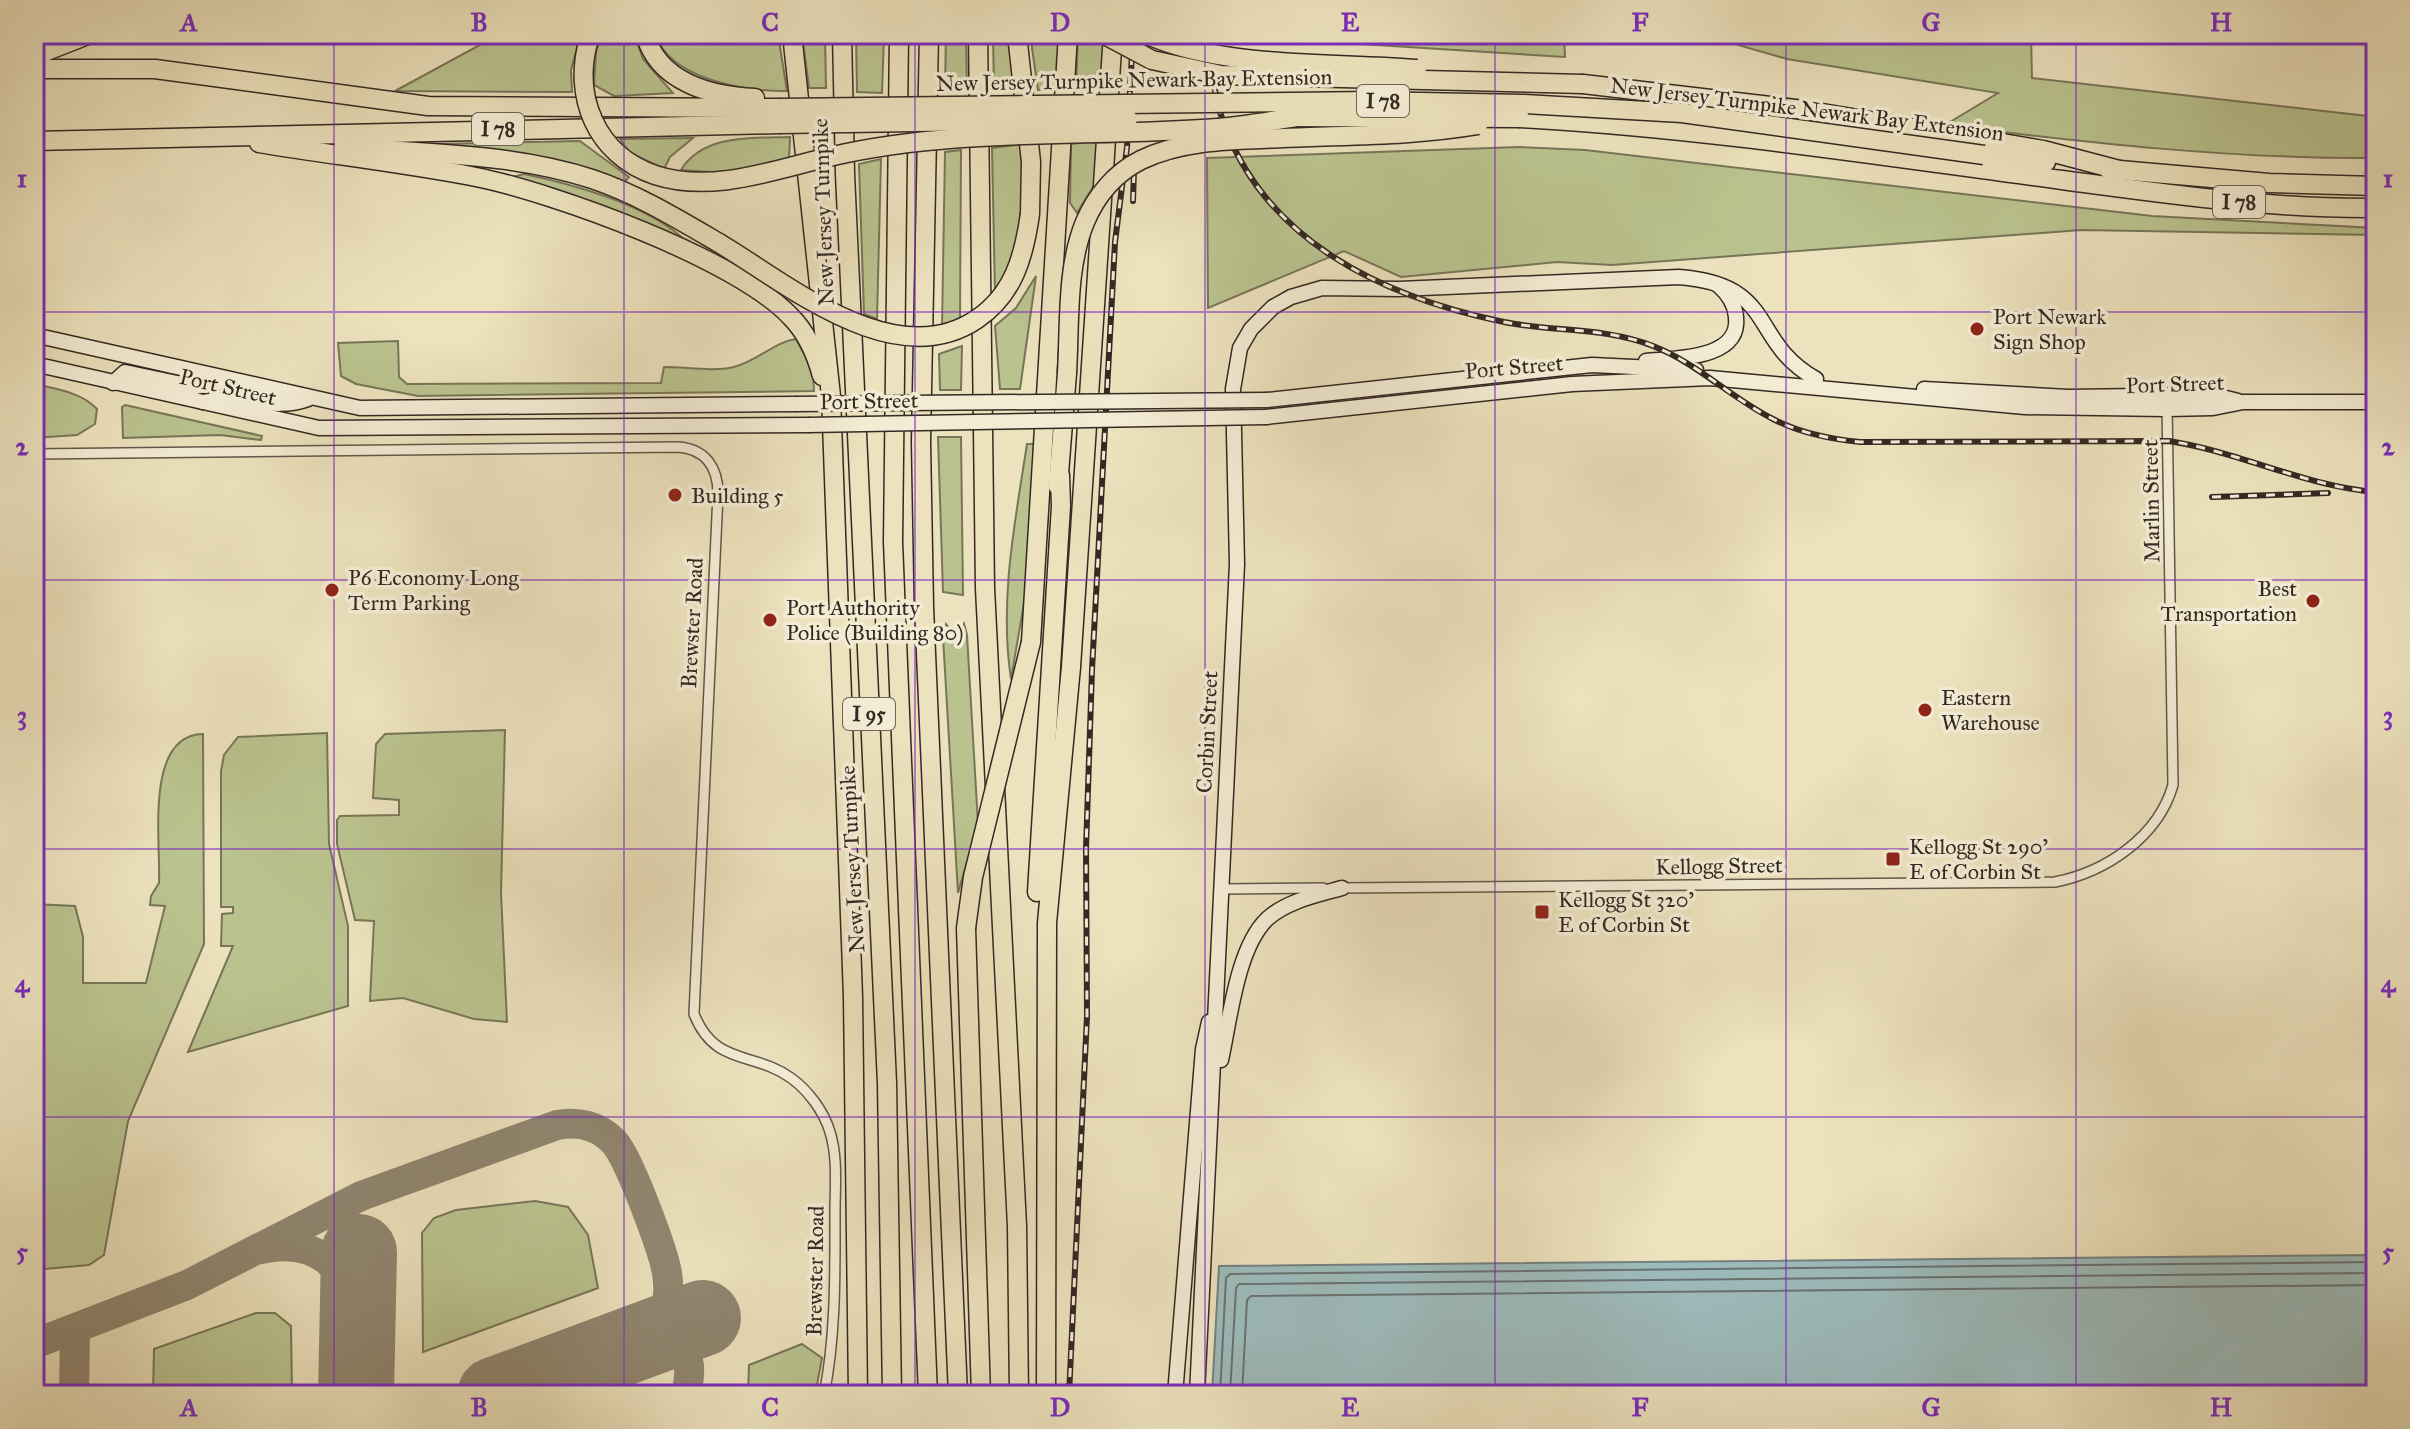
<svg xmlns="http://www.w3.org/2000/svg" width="2410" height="1429" viewBox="0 0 2410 1429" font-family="'IM FELL Great Primer',serif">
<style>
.green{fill:#bac38f;stroke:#777659;stroke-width:2}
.water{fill:#9dbbbc;stroke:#73817f;stroke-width:2}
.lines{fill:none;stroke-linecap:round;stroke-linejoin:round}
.shore{stroke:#687270;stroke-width:2}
.taxiway{stroke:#908670;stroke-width:30}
.runway{stroke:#908670;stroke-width:76}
.street-casing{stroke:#62574a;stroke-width:12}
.secondary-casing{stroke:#342923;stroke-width:17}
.highway-casing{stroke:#342923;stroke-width:21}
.street{stroke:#f3ecd4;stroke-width:9}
.secondary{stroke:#f3ecd4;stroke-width:14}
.highway{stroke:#ece2bd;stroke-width:18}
.rail-casing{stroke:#342923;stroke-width:6}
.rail{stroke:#f3ecd4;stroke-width:3;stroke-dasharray:9;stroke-linecap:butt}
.secondary-bridge-casing{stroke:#342923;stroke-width:17;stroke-linecap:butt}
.highway-bridge-casing{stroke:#342923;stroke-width:21;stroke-linecap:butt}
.secondary-bridge{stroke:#f3ecd4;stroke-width:14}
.highway-bridge{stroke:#ece2bd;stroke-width:18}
.grid{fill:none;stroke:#7b2cbf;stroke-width:2;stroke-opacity:0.55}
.poi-dot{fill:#8f2418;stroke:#f3ecd4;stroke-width:3}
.labels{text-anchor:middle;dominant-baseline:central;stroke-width:7;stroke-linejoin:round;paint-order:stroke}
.shield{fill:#f3ecd4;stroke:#6d6458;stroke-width:2}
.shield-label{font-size:20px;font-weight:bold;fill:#342923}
.street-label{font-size:22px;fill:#342923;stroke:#f3ecd4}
.poi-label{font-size:22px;fill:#342923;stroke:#f3ecd4;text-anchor:start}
.neatline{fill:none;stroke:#7b2cbf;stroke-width:3}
.grid-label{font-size:26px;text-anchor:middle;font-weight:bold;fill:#7b2cbf}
</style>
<rect width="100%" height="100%" fill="#ece2bd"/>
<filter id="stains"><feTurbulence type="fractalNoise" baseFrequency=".0025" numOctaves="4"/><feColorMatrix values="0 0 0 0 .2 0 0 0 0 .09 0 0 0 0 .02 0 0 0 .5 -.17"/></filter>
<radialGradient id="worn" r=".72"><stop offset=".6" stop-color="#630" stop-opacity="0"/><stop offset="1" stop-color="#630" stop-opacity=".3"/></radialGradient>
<g class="green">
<path d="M500,34H581L571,70L572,92L395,91Z"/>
<path d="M602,34H634L643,59L673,93L614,96L594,85L596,52Z"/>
<path d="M656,34H778L787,91C747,92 668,79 656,34Z"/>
<path d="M802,34H825L826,88H809Z"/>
<path d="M856,34H884L882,93L857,92Z"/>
<path d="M946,34H966L967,90H945Z"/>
<path d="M993,34H1008L1015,89L994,90Z"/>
<path d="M1030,34H1058L1059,89L1038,90Z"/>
<path d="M1078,34H1091L1106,46L1104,89H1076Z"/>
<path d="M1564,34L1565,57L1220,35V34Z"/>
<path d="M1700,34H2031L2032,78L2376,117V158C2231,159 2089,143 1945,125L1998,93L1787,59Z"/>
<path d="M790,137L789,159L725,173L681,170C703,134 752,138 790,137Z"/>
<path d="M693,138L670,157L664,169L629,152L620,139Z"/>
<path d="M580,141L629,177L624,182L559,161L436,144Z"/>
<path d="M1099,141L1096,182L1077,213L1070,203L1071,144Z"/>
<path d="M1025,144C1022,200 1024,243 995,294L992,148Z"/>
<path d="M1519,147L1585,150L2152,216L2376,228V235L2081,230L1612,265L1557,262L1401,277L1344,251L1208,308L1207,158Z"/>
<path d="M961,150L960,319L942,327L945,152Z"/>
<path d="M881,159L877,319L864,314L859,164Z"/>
<path d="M524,174C576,185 661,208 694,250L508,178Z"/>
<path d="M1036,276L1020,389H1000L995,326L1016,308Z"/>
<path d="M796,339L813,370L814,391L418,396L356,384L341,376L338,343L398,341L399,377L407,384L661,383L664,367C686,367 713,372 734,367C758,361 774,342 796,339Z"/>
<path d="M962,346L961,390H940L939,354Z"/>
<path d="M34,384C56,389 81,392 97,409L95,424L77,435L34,438Z"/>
<path d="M125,405L262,436L261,440L220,435L123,438L122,407Z"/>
<path d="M938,437H961L963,595L943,592Z"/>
<path d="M1027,444H1038L1029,574L1011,679C999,601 1015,522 1027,444Z"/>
<path d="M946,624L958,639L964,624L967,635L978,824L958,893L943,637Z"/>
<path d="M505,730L501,893L507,1022L474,1019L403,998L370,1001L374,921L355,920L337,844V820L340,816L399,815V800L373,798L376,744L385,734Z"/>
<path d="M327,733L329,844L348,926V1006L188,1052L233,946H221L222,914L233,913V907H221V771L224,755L238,737Z"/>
<path d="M203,734L204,944L128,1121L104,1255L89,1265L34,1270V904L75,906L83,937V983H146L165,906L150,905L151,896L159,883C161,842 144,735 203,734Z"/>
<path d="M535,1201L568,1207L588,1235L598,1288L423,1352L422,1233L434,1218L456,1210Z"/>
<path d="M256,1313H275L291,1326L292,1395H153L154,1349Z"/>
<path d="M802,1344L822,1358L815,1395H748L749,1365Z"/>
</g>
<path class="water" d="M2376,1255V1395H1212L1219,1266Z"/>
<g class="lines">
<g class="shore">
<path d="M1220,1395L1226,1278L1230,1274L2376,1262"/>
<path d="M1230,1395L1236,1288L1239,1284L2376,1273"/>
<path d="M1242,1395L1247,1300L1251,1296L2376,1285"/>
</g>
<g class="taxiway">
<path d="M262,1249C319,1236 350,1270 358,1323"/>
<path d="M657,1335L677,1339C692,1359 691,1371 686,1395"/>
<path d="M34,1344L187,1285L361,1196L557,1125C578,1121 599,1126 614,1142C629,1158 663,1250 667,1273C669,1286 669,1303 662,1315C653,1334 631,1342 613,1351"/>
<path d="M74,1395L75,1329"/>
</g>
<g class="runway">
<path d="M356,1395L359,1252"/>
<path d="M495,1395L703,1318"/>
</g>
<defs>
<g id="street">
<path d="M34,454L678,447C706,449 718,468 718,494L694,1014C715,1067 754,1051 791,1078C809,1091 824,1112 830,1132C838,1158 835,1186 835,1212C835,1273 836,1335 824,1395"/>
<path d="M1338,888L2055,882C2106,872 2158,837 2173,785L2167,406"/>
<path d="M1222,889L1323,888"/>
</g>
<g id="secondary">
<path d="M34,335L360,408L796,404"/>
<path d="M1646,361C1674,358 1741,360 1736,317C1735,303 1727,293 1718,285"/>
<path d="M34,364L319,428L808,425"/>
<path d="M113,383L125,372L196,387L224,381"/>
<path d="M1924,389L2068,397L2214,395L2238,401"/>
<path d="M1267,400L1592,365L1696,370"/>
<path d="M203,402C238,394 274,412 308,399"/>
<path d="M1266,417L1572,384L1710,378L2025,407L2167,409L2213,408L2243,402H2376"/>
<path d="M1221,1060C1230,1019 1237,948 1267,919C1287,901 1317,895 1342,888"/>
<path d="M1175,1395L1203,1049L1209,1022"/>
<path d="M1197,1395L1237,564L1233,389L1240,348L1251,329L1273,307L1291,297L1322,288L1399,289L1679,277C1779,285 1748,341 1816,379"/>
</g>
<g id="highway">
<path d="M645,34C658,82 710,96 755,98"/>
<path d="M792,34L831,396L853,997L858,1395"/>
<path d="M842,34L845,174L887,1083L892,1395"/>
<path d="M899,34L893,542L928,1395"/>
<path d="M929,34L921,442L924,607L958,1395"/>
<path d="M978,34L985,588L1017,1226L1019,1395"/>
<path d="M1017,34L1031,162L1030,214"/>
<path d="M34,36L46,34"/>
<path d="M34,56L90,34"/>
<path d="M34,69H155L428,106L780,108"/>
<path d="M1583,84L1804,110L2043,150L2119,170"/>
<path d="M1520,118C1702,128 1881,156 2062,180C2167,194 2271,209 2376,208"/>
<path d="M34,141L779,124"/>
<path d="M259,143C331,155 404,163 476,177C555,193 737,259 791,317C807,333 816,354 822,376"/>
<path d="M343,147C426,154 513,153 592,179C637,194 678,219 719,243"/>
<path d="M1984,155L2046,162"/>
<path d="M2108,169L2269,183L2376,186"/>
<path d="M1058,486L1067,373"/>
<path d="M1031,642L1068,34"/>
<path d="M1037,892L1061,506L1060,475"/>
<path d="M966,928L981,1395"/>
<path d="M1046,1395L1047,923L1071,667L1113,34"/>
</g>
</defs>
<use href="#street" class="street-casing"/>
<use href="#secondary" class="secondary-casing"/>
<use href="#highway" class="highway-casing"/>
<use href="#street" class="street"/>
<use href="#secondary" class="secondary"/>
<use href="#highway" class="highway"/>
<defs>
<g id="rail">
<path d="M1207,34C1210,60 1213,87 1220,112C1259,239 1382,297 1504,322C1553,332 1605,327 1653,346C1697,363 1731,398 1773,419C1800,433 1830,439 1860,442L2169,441C2240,452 2304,486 2376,492"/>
<path d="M1133,201L1134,169"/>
<path d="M2212,497L2328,493"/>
<path d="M1069,1395L1087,1016L1086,849L1092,670L1115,242L1127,147L1133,34"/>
</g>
</defs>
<use href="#rail" class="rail-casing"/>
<use href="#rail" class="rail"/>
<defs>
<g id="secondary-bridge">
<path d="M796,404L1267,400"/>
<path d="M808,425L1266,417"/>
</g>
<g id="highway-bridge">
<path d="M1103,34L1152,60L1221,75L1583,84"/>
<path d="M1146,34C1222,69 1333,62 1417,69"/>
<path d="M589,39C572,96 596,155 655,175C713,194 776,169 833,156C959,127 1090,138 1218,128C1244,126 1271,121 1296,117"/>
<path d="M780,108L1369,101L1524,104L1682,113L1984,155"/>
<path d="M1285,117L1520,118"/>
<path d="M779,124L1128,119"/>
<path d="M719,243C788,284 895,375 977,319C1014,294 1024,256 1030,214"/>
<path d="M1067,373C1070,324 1066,268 1085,222C1096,196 1115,173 1141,160C1184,139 1237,140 1284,138C1349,135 1414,136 1478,125"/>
<path d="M966,928L973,877L1031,642"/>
</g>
</defs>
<use href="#secondary-bridge" class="secondary-bridge-casing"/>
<use href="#highway-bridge" class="highway-bridge-casing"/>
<use href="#secondary-bridge" class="secondary-bridge"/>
<use href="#highway-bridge" class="highway-bridge"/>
</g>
<path class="grid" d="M334,34V1395M624,34V1395M915,34V1395M1205,34V1395M1495,34V1395M1786,34V1395M2076,34V1395M34,312H2376M34,580H2376M34,849H2376M34,1117H2376"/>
<g class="poi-dot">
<circle cx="1977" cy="329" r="8"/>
<circle cx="675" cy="495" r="8"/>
<circle cx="332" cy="590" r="8"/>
<circle cx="2313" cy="601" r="8"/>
<circle cx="770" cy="620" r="8"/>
<circle cx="1925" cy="710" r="8"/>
<rect x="1885" y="851" width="16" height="16" rx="4"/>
<rect x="1534" y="904" width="16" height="16" rx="4"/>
</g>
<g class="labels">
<g class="shield">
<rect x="1357" y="85" width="52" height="32" rx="6"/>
<rect x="472" y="113" width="52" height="32" rx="6"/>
<rect x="2213" y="186" width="52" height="32" rx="6"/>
<rect x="843" y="698" width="52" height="32" rx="6"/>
</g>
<g class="shield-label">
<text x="1383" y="101">I 78</text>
<text x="498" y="129">I 78</text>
<text x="2239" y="202">I 78</text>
<text x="869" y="714">I 95</text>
</g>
<g class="street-label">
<text transform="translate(1134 80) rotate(-1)">New Jersey Turnpike Newark Bay Extension</text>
<text transform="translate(1807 109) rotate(7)">New Jersey Turnpike Newark Bay Extension</text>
<text transform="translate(823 212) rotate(-92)">New Jersey Turnpike</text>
<text transform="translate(1514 367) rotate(-5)">Port Street</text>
<text transform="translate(2175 384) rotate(-2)">Port Street</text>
<text transform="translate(228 387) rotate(13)">Port Street</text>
<text transform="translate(869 401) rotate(-1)">Port Street</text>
<text transform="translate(2151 501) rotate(-91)">Marlin Street</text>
<text transform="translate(692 623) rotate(-87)">Brewster Road</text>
<text transform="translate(1207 732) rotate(-87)">Corbin Street</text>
<text transform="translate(852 859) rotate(-93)">New Jersey Turnpike</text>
<text transform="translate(1719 866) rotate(-1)">Kellogg Street</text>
<text transform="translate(815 1271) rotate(-89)">Brewster Road</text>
</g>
<g class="poi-label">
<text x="1993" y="316">Port Newark<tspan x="1993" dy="25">Sign Shop</tspan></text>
<text x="691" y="495">Building 5</text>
<text x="348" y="577">P6 Economy Long<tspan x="348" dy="25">Term Parking</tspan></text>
<text x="2297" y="588" text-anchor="end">Best<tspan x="2297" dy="25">Transportation</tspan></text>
<text x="786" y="607">Port Authority<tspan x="786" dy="25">Police (Building 80)</tspan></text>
<text x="1941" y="697">Eastern<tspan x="1941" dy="25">Warehouse</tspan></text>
<text x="1909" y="846">Kellogg St 290'<tspan x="1909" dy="25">E of Corbin St</tspan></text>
<text x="1558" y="899">Kellogg St 320'<tspan x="1558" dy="25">E of Corbin St</tspan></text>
</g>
</g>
<rect width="2410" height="1429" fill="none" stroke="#ece2bd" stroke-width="88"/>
<rect x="44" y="44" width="2322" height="1341" class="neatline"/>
<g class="grid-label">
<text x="189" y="31">A</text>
<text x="479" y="31">B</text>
<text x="770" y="31">C</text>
<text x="1060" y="31">D</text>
<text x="1350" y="31">E</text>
<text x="1640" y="31">F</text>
<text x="1931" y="31">G</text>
<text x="2221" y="31">H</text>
<text x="22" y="187">1</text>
<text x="2388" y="187">1</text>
<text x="22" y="455">2</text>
<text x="2388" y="455">2</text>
<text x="22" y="724">3</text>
<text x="2388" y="724">3</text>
<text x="22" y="992">4</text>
<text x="2388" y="992">4</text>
<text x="22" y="1260">5</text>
<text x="2388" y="1260">5</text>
<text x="189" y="1416">A</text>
<text x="479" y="1416">B</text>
<text x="770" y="1416">C</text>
<text x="1060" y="1416">D</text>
<text x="1350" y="1416">E</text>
<text x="1640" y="1416">F</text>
<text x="1931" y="1416">G</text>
<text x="2221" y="1416">H</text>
</g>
<rect width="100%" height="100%" filter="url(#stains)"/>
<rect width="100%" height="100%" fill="url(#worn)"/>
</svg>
